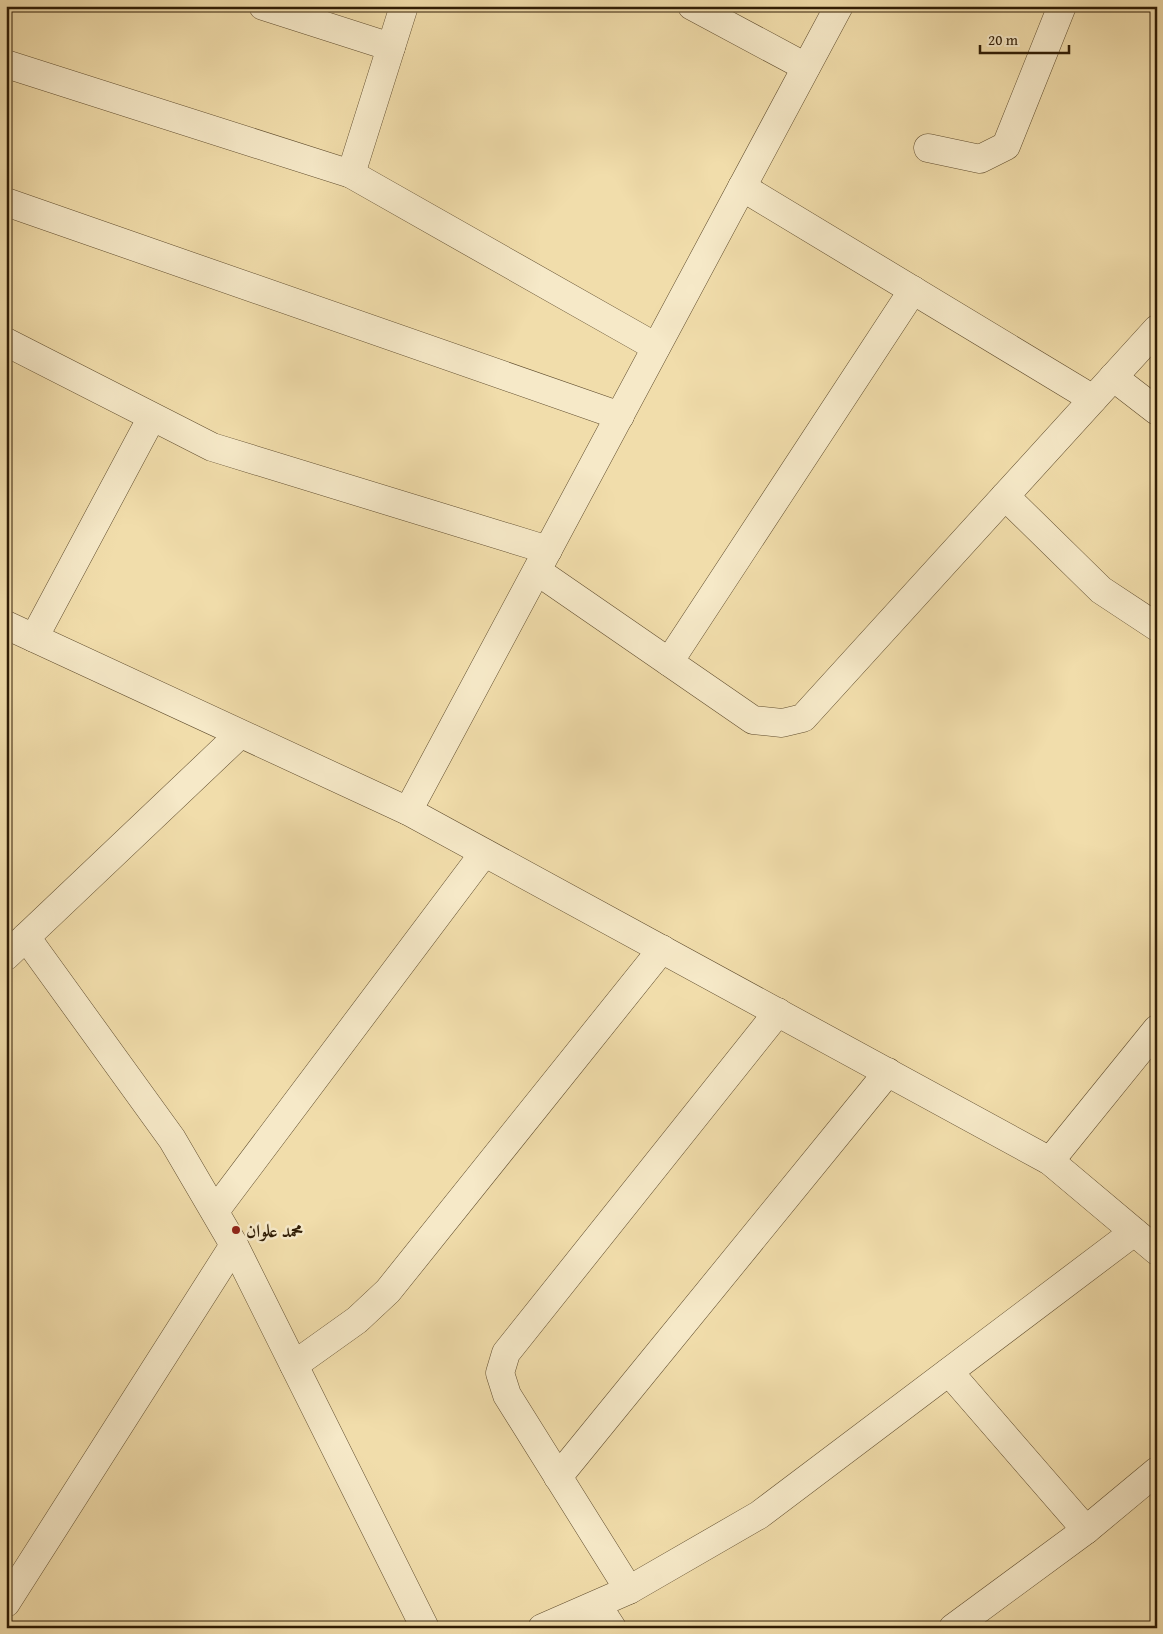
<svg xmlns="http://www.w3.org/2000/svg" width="1163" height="1634" viewBox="0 0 1163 1634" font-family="'Gentium Book Plus',Amiri,serif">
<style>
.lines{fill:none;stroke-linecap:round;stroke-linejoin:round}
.minor-casing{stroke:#604d2e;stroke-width:29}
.minor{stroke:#f6e9c8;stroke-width:28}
.poi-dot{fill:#8f2418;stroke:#f6e9c8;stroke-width:2}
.labels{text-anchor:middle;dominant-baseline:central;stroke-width:5;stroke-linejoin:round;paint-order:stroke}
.poi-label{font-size:18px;font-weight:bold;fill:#301d05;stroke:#f6e9c8;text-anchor:start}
</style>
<rect width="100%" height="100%" fill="#f1ddab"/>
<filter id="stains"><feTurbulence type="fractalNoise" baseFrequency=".004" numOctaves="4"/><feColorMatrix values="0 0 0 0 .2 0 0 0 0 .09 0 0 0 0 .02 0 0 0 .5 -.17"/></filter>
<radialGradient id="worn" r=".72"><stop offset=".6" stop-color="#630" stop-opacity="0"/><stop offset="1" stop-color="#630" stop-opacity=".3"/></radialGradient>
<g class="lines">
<defs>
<g id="minor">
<path d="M263,6L391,47"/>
<path d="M692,6L806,67"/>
<path d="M6,64L351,174L656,347"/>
<path d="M928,148L980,159L1006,146L1062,6"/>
<path d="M351,174L404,6"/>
<path d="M742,187L1093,399"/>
<path d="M6,202L620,416"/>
<path d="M6,342L212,447L548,550"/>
<path d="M1113,377L1157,411"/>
<path d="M1005,496L1101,590L1157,627"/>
<path d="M537,571L753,720L782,723L803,718L1157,329"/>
<path d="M6,625L408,811L1050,1161L1157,1251"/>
<path d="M34,638L152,417"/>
<path d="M669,662L913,290"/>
<path d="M408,811L839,6"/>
<path d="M26,937L172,1139L234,1245L425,1628"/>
<path d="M6,956L240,734"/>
<path d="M1050,1161L1157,1029"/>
<path d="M215,1211L484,853"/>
<path d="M294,1365L357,1320L388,1291L662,949"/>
<path d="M949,1372L1086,1530"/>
<path d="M558,1477L888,1072"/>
<path d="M629,1590L507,1395L500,1373L506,1353L778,1012"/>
<path d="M6,1603L234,1245"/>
<path d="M597,1605L612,1628"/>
<path d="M542,1628L629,1590L759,1515L1134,1232"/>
<path d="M953,1628L1086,1530L1157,1471"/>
</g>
</defs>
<use href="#minor" class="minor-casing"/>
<use href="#minor" class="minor"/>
</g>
<circle class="poi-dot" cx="236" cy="1230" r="5"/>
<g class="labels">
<g class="poi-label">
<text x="246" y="1230">محمد علوان</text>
</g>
</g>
<rect width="1163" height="1634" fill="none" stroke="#f1ddab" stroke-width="25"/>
<rect x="8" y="8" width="1148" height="1619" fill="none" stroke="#301d05" stroke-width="2.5"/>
<rect x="12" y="12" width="1138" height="1609" fill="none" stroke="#301d05"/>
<path d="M980 45v8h89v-8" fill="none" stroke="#301d05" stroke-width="2.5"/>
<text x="988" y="45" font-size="15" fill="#301d05" stroke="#f6e9c8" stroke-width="4" paint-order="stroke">20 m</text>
<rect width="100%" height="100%" filter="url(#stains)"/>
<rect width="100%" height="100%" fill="url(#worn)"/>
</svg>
